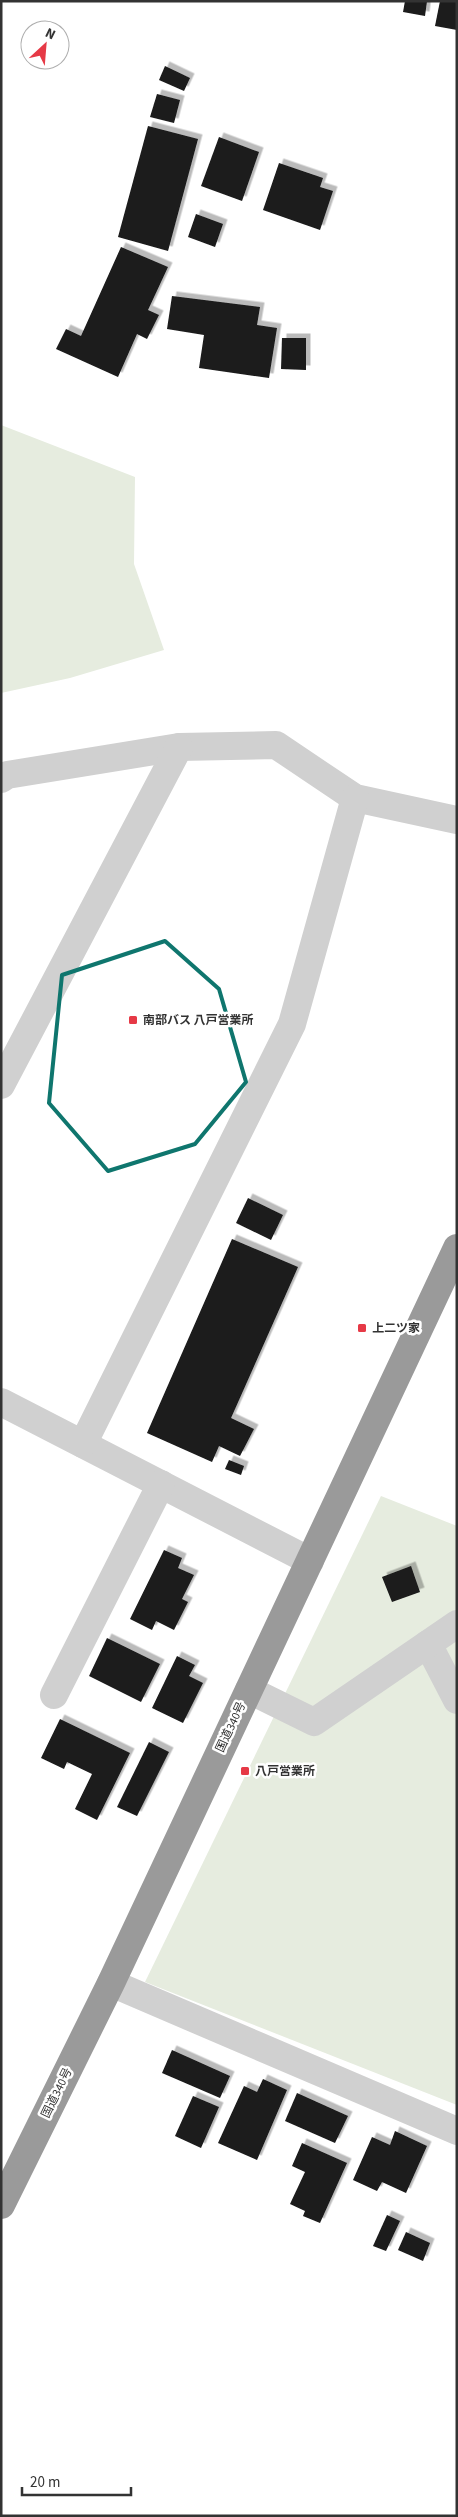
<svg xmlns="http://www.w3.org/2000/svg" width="458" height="2517" viewBox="0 0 458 2517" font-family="'Source Sans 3','Noto Sans JP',sans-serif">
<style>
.green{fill:#e6ecdf}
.building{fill:#1a1a1a;filter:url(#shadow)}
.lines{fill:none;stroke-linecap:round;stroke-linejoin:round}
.minor{stroke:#d0d0d0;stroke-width:28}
.highway{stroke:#9a9a9a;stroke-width:28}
.marked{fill:none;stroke:#0f766e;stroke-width:4;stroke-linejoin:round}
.poi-dot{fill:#e63946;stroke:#fff;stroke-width:2}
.labels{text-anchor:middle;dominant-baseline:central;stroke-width:5;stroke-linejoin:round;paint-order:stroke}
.poi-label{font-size:12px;font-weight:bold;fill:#333;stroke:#fff;text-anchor:start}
.street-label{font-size:12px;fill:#333;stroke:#fff}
</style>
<defs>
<filter id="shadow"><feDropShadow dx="4.5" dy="-4.5" stdDeviation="0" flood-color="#0004"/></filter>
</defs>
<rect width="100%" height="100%" fill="#fff"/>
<g class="green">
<path d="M1,425L135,477L134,564L164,650L70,678L1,693Z"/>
<path d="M381,1496L457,1526V2105L145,1982Z"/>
</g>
<g class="building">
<path d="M405,1H427L425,16L403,12Z"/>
<path d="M440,1H457V30L435,26Z"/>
<path d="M165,66L190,78L184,91L159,80Z"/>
<path d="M157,94L180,100L174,123L150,117Z"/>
<path d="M148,126L198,139L168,251L118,237Z"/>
<path d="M219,137L259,152L242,201L201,186Z"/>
<path d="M279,163L323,178L320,187L333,191L320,230L263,210Z"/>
<path d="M196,214L223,224L215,247L188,237Z"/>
<path d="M121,247L168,267L148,310L159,315L147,339L137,334L118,377L56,349L66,329L81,336Z"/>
<path d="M172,296L260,307L257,325L277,328L269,378L199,368L204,335L167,329Z"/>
<path d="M282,338H306V370L281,369Z"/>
<path d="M248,1198L283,1215L271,1240L236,1223Z"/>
<path d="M232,1239L298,1267L231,1418L254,1429L240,1456L219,1446L212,1462L147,1433Z"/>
<path d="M229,1460L244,1466L241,1475L225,1469Z"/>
<path d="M164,1550L182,1558L178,1568L194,1575L182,1599L188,1602L174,1630L156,1621L152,1630L130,1619Z"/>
<path d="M411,1566L420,1592L392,1602L382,1577Z"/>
<path d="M107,1638L160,1664L141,1702L89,1676Z"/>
<path d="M177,1656L195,1665L189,1676L203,1683L183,1723L152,1708Z"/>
<path d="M60,1719L130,1753L97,1820L75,1809L92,1774L67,1762L64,1769L41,1758Z"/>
<path d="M149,1742L169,1752L137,1816L117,1807Z"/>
<path d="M172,2050L230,2076L220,2098L162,2073Z"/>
<path d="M263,2079L287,2090L257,2160L218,2143L244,2086L257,2092Z"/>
<path d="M297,2093L348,2116L335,2143L285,2121Z"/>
<path d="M193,2096L219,2107L201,2148L175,2136Z"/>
<path d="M395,2131L427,2146L406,2193L382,2182L377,2191L353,2180L372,2137L390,2145Z"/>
<path d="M302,2143L347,2163L320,2223L303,2216L305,2211L290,2204L305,2172L292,2166Z"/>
<path d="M387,2215L400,2221L386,2251L373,2246Z"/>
<path d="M406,2232L430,2243L423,2261L398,2250Z"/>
</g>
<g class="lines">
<g class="minor">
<path d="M1,779L7,775L179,747L276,745L355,798L457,820"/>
<path d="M1,1085L179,747"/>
<path d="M1,1402L310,1561"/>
<path d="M83,1444L292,1024L355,798"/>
<path d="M428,1644L457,1700"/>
<path d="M249,1690L314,1722L457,1624"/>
<path d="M54,1695L161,1484"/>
<path d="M111,1983L457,2131"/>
</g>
<path class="highway" d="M1,2205L111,1983L457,1248"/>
</g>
<path class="marked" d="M165,941L219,989L246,1082L195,1144L108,1171L49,1103L62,975Z"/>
<g class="poi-dot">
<rect x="128" y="1015" width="10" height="10" rx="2.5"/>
<rect x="357" y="1323" width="10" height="10" rx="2.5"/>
<rect x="240" y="1766" width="10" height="10" rx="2.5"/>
</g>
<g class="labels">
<g class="poi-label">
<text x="143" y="1020">南部バス 八戸営業所</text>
<text x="372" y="1328">上二ツ家</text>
<text x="255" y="1771">八戸営業所</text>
</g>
<g class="street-label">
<text transform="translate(231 1727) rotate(-65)">国道340号</text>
<text transform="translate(57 2093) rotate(-64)">国道340号</text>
</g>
</g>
<rect width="458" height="2517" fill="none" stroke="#333333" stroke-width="5"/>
<g transform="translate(45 45) rotate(26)"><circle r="24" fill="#ffffff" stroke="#adadad"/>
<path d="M0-4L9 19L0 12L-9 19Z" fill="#e63946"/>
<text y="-8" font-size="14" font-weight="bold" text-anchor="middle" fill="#333333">N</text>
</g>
<path d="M22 2487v8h109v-8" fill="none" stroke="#333333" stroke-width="2.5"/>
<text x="30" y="2487" font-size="15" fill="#333333" stroke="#ffffff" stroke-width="4" paint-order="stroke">20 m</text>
</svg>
